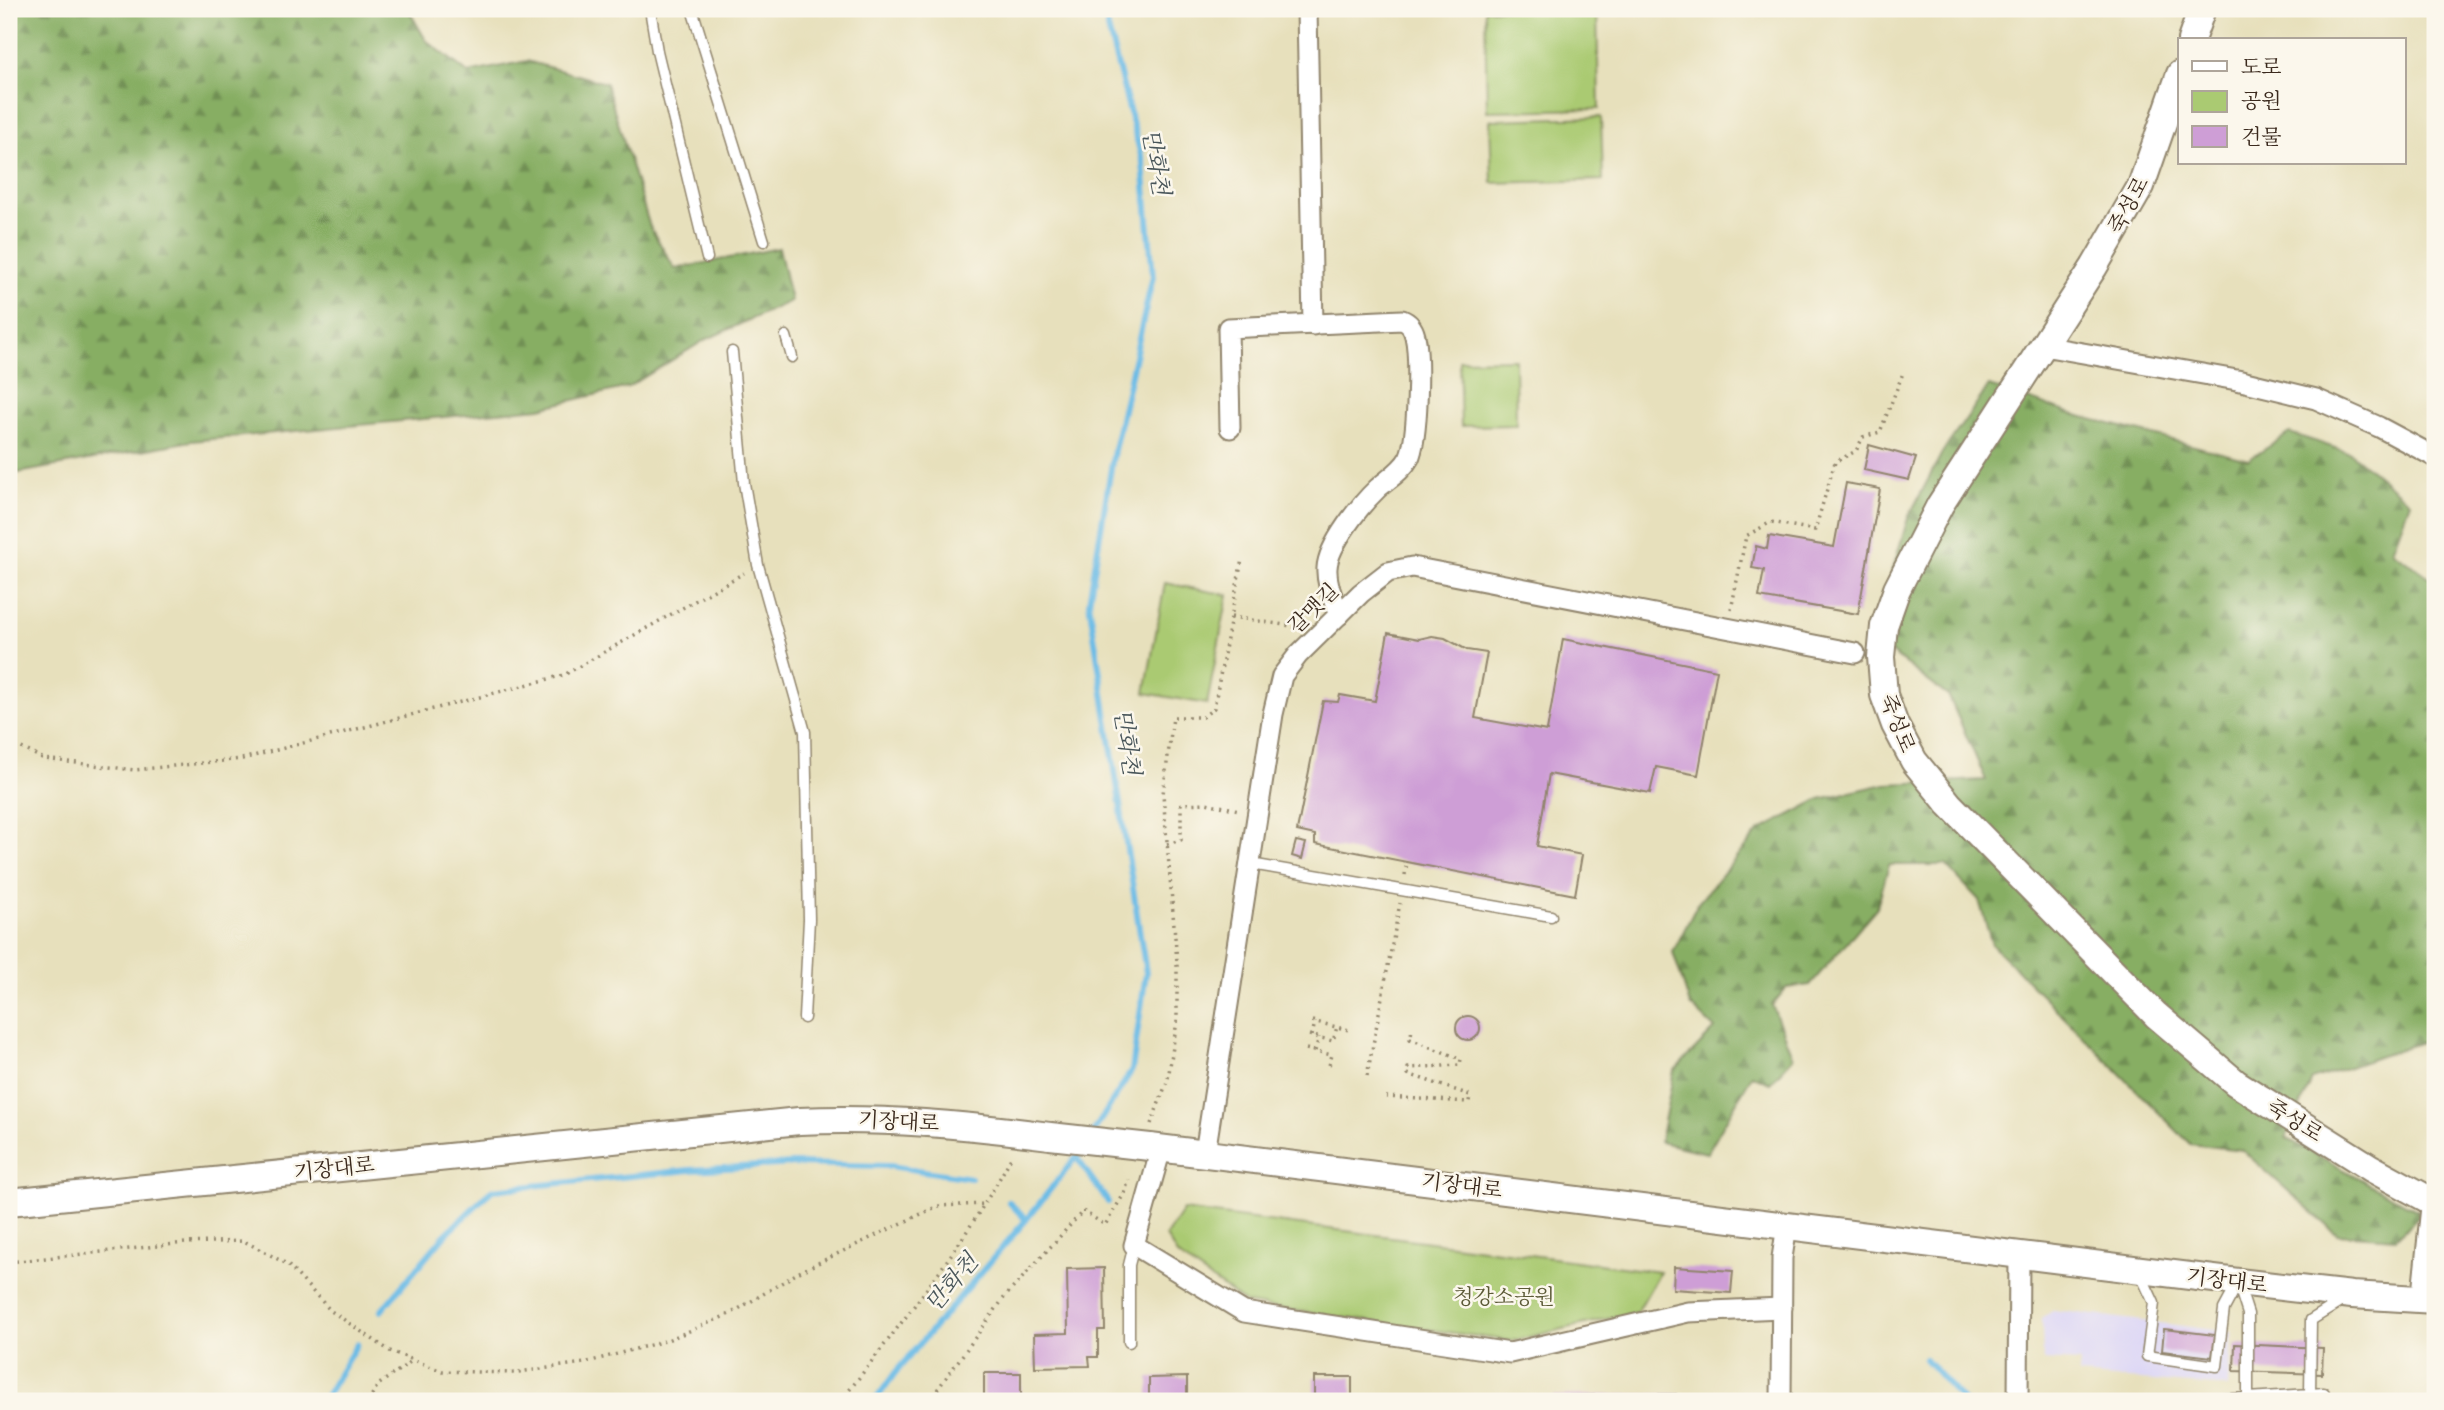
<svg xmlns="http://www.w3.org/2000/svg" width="2444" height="1410" viewBox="0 0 2444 1410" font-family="'Gentium Book Plus','Noto Serif KR',serif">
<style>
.built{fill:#dcd6f6}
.forest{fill:url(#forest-firs);stroke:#616c41;stroke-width:2}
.park{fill:#aaca72;stroke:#727a48;stroke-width:2}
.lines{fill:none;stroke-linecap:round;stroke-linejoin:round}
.stream{stroke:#6bbbe6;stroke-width:6}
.building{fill:#ce9ed6}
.service-casing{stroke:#91856d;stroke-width:13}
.minor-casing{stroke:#91856d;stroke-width:23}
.secondary-casing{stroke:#91856d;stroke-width:30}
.path{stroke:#91856d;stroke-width:3.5;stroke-dasharray:2 5;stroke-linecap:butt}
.service{stroke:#fff;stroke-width:10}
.minor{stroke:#fff;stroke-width:19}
.secondary{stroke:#fff;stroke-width:26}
.secondary-bridge-casing{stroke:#91856d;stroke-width:30;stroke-linecap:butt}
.secondary-bridge{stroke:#fff;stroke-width:26}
.labels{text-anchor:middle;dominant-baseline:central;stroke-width:5;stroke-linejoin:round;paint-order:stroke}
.street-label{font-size:21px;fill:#3b2a1e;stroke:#fbf7ec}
.park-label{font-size:21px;fill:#5c5a37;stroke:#fbf7ec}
.water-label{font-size:23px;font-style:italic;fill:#49565a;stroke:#fbf7ec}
</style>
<defs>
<pattern id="forest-firs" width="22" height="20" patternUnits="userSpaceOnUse" patternTransform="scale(1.75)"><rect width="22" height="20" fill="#87ae64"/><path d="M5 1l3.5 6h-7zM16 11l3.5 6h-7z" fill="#708e52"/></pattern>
</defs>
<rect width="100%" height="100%" fill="#fbf7ec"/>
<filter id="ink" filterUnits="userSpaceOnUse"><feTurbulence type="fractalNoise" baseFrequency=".0143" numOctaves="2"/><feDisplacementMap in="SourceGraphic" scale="14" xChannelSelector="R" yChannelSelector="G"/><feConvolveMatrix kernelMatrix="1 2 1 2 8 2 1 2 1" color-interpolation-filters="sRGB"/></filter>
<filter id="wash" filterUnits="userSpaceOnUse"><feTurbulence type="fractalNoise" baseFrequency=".00686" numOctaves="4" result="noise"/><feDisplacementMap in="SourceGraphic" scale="28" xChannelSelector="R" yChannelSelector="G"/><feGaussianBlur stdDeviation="1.57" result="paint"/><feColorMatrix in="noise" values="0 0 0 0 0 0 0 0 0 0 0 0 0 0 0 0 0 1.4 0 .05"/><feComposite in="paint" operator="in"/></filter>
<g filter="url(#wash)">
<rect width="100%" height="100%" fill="#e7e0bc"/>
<path class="built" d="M2054,1310L2231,1332L2228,1387L2079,1375L2080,1362L2043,1360L2042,1318Z"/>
<g class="forest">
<path d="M9,9H408L426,40L468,73L527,61L606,83L650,227L675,269L779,248L791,301L705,340L628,387L540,408L191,441L18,473L9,478Z"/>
<path d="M1989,386L2072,414L2248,460L2290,433L2350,453L2410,502L2392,551L2435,581V1037L2312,1080L2286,1138L2422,1213L2396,1238L2337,1234L2242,1150L2190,1144L1992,945L1979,900L1946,865H1889L1877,907L1810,985L1786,988L1772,1005L1793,1058L1770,1083L1752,1075L1707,1153L1660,1142L1674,1071L1715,1029L1690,1005L1673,952L1698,903L1759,831L1820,799L1885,784L1986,780L1949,697L1877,642L1888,586L1908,518L1942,453Z"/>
</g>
<g class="park">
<path d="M1485,9H1597L1599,109L1487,111Z"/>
<path d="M1601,117L1603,180L1492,183L1490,120Z"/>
<path d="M1515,359L1516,425L1461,426L1459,360Z"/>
<path d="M1165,583L1228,595L1207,704L1145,693Z"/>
<path d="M1183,1210L1660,1272L1637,1312L1511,1341L1247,1304L1177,1255L1166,1236Z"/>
</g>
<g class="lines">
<g class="stream">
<path d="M1092,1134L1132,1070L1146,973L1089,602L1114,450L1153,276L1143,163L1103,9"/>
<path d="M1077,1158L1108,1202"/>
<path d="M1009,1202L1026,1220"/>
<path d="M381,1311L444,1236L492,1190L690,1170L793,1164L890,1166L971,1178"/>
<path d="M1925,1359L1963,1401"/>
<path d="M323,1401L357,1344"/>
<path d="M875,1401L895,1373L1026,1220L1085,1146"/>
</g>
</g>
<g id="blocks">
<g class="building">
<path d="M1869,445L1916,458L1909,480L1864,470Z"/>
<path d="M1846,483L1880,489L1858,614L1759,597L1764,570L1752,568L1756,546L1767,549L1769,536L1834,547Z"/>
<path d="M1388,633L1419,639L1432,636L1445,638L1467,650L1487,653L1475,718L1547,731L1563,639L1717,670L1698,775L1656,767L1650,793L1549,774L1537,846L1582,855L1575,895L1315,844V835L1297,831L1323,701L1338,702L1340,695L1375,701Z"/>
<path d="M1296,841L1306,843L1302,859L1292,856Z"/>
<circle cx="1468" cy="1028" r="12"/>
<path d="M1674,1267L1733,1271L1731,1293L1673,1289Z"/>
<path d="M1104,1268L1105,1330H1098V1357H1089L1090,1366L1035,1367L1034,1334L1068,1333L1067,1269Z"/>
<path d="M2164,1329L2215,1335L2212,1357L2162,1351Z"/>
<path d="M2235,1344L2323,1348L2322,1374L2234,1371Z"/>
<rect x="984" y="1373" width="37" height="28"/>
<path d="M1187,1377V1401H1149V1378Z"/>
<rect x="1314" y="1377" width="38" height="24"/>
<path d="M1676,1394V1401H1553V1396Z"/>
</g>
</g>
</g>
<g filter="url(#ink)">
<use href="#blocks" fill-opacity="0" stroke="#91856d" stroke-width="2"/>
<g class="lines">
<defs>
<g id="service">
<path d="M650,9L657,51L707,258"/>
<path d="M692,9L764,241"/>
<path d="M786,336L792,357"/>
<path d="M732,352L744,483L758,565L805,732L809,919L804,1018"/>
<path d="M1251,864L1551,916"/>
<path d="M2140,1273L2154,1303L2147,1356L2217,1366L2224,1309L2238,1283"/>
<path d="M2239,1286L2248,1314V1398L2310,1394L2311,1320L2345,1299"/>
<path d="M1129,1342V1265L1134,1245"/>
<path d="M2310,1394L2324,1393"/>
<path d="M2216,1400L2248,1398"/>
</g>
<g id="minor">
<path d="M1307,9L1313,325"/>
<path d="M2043,346L2237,380L2316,399L2379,427L2435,457"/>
<path d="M1230,428L1228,328L1402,320C1410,323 1413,328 1415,336C1420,357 1418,440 1409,458C1402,471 1388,479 1378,488C1361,504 1328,545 1327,568C1326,584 1334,600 1339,615"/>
<path d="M1161,1149L1134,1245L1244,1312L1510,1353L1688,1312L1782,1308"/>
<path d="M1205,1153L1273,714L1282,676L1298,655L1361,593L1388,572L1412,567L1855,653"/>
<path d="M1781,1401L1782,1258L1787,1225"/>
<path d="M2018,1401L2019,1254"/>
</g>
<g id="secondary">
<path d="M2191,40L2202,9"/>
<path d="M2180,74L2141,186L2094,267L1940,505L1897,589L1884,626L1881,657L1884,695L1895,725L1914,761L1949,804L2156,1015L2236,1083L2371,1168L2435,1203"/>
<path d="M1150,1147L2238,1282L2352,1295L2435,1300"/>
<path d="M9,1202L799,1121C883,1117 966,1125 1050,1136"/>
<path d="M2425,1299L2435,1202"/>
</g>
</defs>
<use href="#service" class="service-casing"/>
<use href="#minor" class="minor-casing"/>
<use href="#secondary" class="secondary-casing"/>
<g class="path">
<path d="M1731,610L1746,536L1771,522L1815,530L1835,462L1856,451L1863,437L1880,432L1903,373"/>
<path d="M1231,617L1292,626L1297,631"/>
<path d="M9,742L44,759L134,770L242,759L564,675L744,573"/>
<path d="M1167,844L1181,840V804L1206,803L1239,810"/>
<path d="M1405,875L1407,862"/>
<path d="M1312,1021L1349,1030"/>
<path d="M1309,1035L1333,1041L1337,1027"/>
<path d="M1312,1036L1315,1022"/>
<path d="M1306,1049L1332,1055L1328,1069"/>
<path d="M1315,1051L1319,1037"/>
<path d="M1367,1076L1400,903"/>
<path d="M1386,1097L1469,1102L1470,1095L1408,1074V1068L1460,1065L1461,1059L1410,1039L1412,1030"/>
<path d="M1151,1124L1168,1079L1177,1021V961L1163,794L1173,717H1203L1214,708L1242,559"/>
<path d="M9,1262L185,1243L244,1241L287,1264L331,1311L390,1351L442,1371L512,1373L584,1363L665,1341L730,1314L801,1271L938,1206L986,1204"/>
<path d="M368,1401L378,1385L413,1360"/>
<path d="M841,1401C902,1322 965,1244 1012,1156"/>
<path d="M929,1401L1004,1298L1083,1211L1105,1225L1124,1194L1129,1180"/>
</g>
<use href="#service" class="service"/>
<use href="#minor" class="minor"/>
<use href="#secondary" class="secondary"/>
<defs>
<path id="secondary-bridge" d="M1050,1136L1150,1147"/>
</defs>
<use href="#secondary-bridge" class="secondary-bridge-casing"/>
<use href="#secondary-bridge" class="secondary-bridge"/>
</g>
</g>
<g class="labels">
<g class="street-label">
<text transform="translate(2128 205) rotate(-62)">죽성로</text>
<text transform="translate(1313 608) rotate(-45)">갈맷길</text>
<text transform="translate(1898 723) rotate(68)">죽성로</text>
<text transform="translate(2295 1120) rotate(32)">죽성로</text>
<text transform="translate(899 1121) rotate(3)">기장대로</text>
<text transform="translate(334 1168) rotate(-6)">기장대로</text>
<text transform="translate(1462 1185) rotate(7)">기장대로</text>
<text transform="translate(2227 1280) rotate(7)">기장대로</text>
</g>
<g class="park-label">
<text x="1504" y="1296">청강소공원</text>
</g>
<g class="water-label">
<text transform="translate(1157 162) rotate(80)">만화천</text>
<text transform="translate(1128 742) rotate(81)">만화천</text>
<text transform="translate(951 1282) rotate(-50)">만화천</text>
</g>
</g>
<rect width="2444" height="1410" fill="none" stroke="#fbf7ec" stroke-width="35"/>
<rect x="2178" y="38" width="228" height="126" fill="#fbf7ec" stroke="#aea59a" stroke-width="2"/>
<rect x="2192" y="61" width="35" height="10" fill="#ffffff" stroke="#aea59a" stroke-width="2"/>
<text x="2241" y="74" font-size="21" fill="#3b2a1e">도로</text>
<rect x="2192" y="91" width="35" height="21" fill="#aaca72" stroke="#aea59a" stroke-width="2"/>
<text x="2241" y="108" font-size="21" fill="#3b2a1e">공원</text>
<rect x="2192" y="126" width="35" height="21" fill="#ce9ed6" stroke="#aea59a" stroke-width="2"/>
<text x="2241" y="144" font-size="21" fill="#3b2a1e">건물</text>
</svg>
